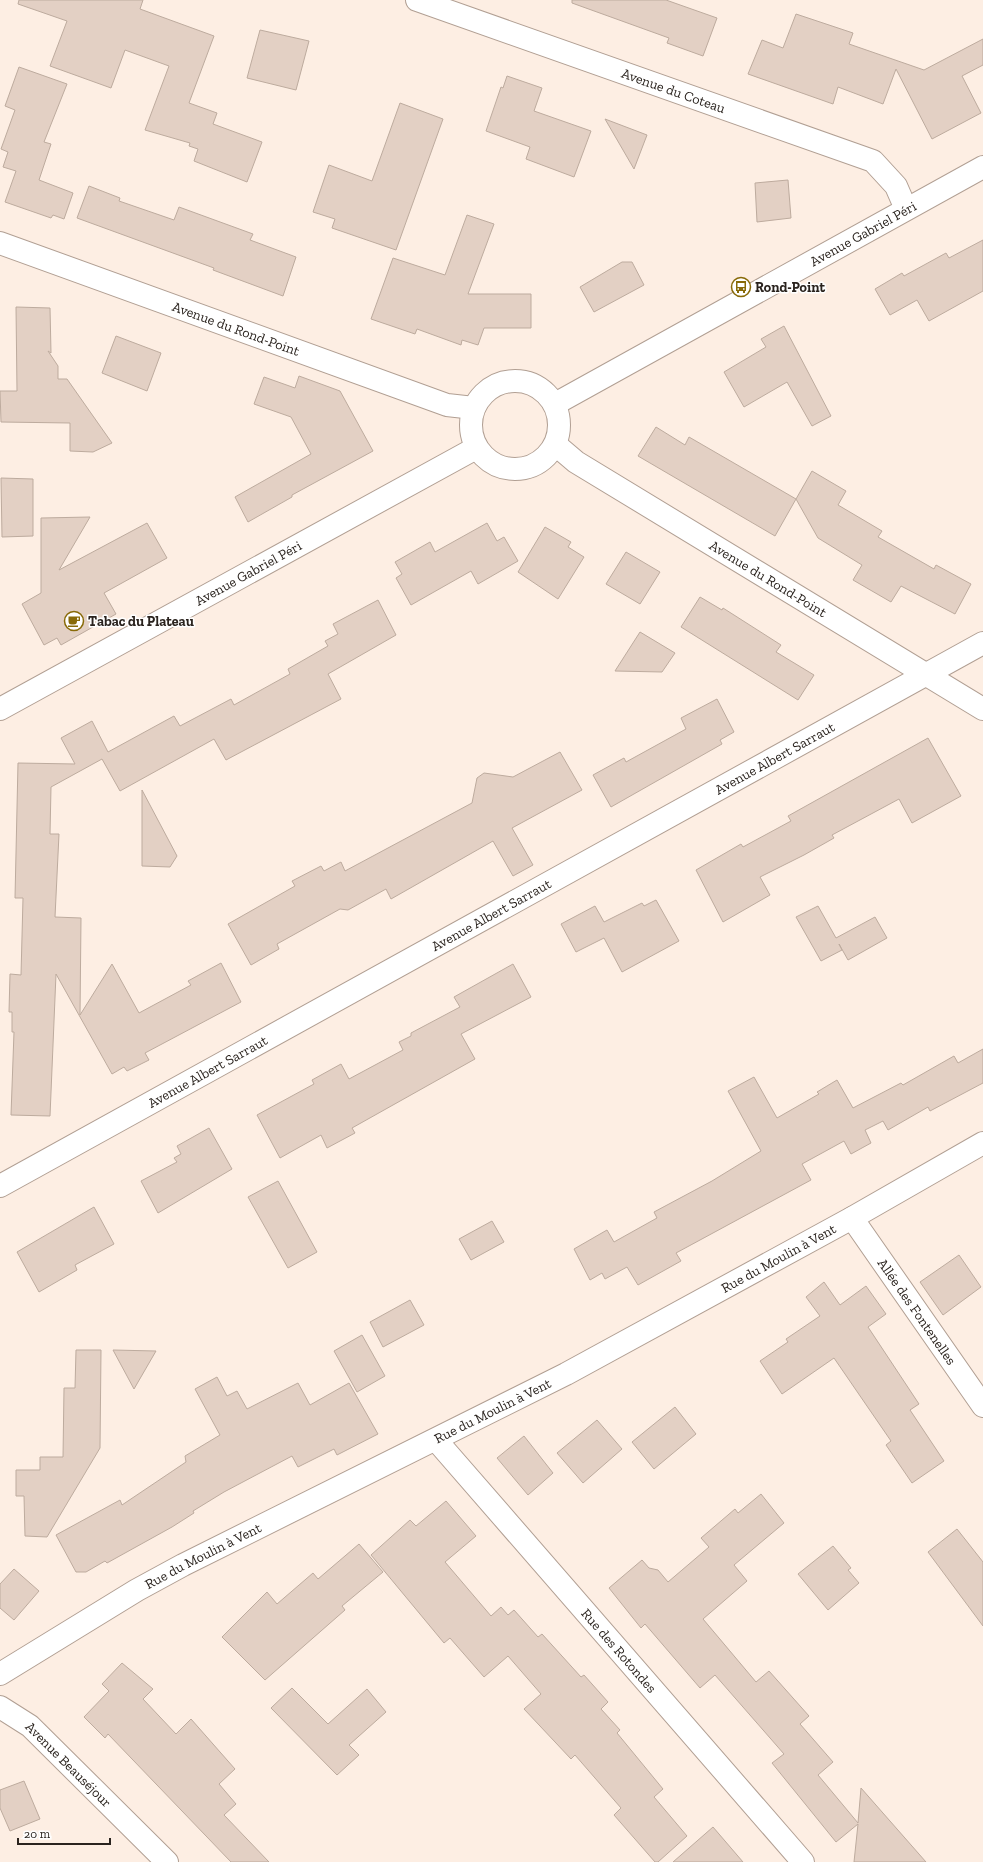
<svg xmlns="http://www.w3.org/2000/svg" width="983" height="1862" viewBox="0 0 983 1862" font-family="'Zilla Slab',serif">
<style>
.building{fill:#e3d0c4;stroke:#bdab9e}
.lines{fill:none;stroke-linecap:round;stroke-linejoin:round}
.minor-casing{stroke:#b19f93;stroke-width:24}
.minor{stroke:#fff;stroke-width:22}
.labels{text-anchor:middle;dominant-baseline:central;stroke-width:3;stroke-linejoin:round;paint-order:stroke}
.street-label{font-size:14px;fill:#2a231e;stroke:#fff}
.poi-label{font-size:14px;font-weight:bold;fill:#2a231e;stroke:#fff;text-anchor:start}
</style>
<rect width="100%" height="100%" fill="#fdeee3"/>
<g class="building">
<path d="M19,0H143L140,9L214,36L189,103L217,113L213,124L262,142L247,182L194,161L198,149L189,146L190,143L145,130L169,66L125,50L111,88L50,66L67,21L18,4Z"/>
<path d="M572,0H666L717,18L703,56L667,43L669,38L572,3Z"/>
<path d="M796,14L853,33L849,44L924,70L983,39V65L962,76L981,113L932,139L896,69L883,104L838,87L833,104L748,74L762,40L783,48Z"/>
<path d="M260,30L309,41L296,90L247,78Z"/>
<path d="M19,67L67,84L44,142L51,144L39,180L73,193L64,219L53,215L51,218L5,202L16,171L3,167L8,152L1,149L15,110L5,106Z"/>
<path d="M507,76L542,88L534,111L591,131L574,177L526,159L530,147L486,131L501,87L503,88Z"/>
<path d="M400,103L443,119L396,250L332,228L335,219L313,212L329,165L372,181Z"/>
<path d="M605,119L647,135L634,169Z"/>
<path d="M788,180L791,218L757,222L755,183Z"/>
<path d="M89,186L120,198L119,201L174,220L179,207L253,234L250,240L296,257L283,296L213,270L214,268L77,218Z"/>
<path d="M467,215L494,224L468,294H531V328H484L478,345L462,340L461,345L417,329L415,334L371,319L393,258L445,275Z"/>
<path d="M983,240V291L929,321L917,300L890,315L875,289L902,273L904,276L946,253L949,258Z"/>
<path d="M622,262H632L644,285L594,312L580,287Z"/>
<path d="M16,307L50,308L51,353L48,351L58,366V379H67L112,443L93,452L70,451V423L1,422L0,391H17Z"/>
<path d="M784,326L831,416L812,426L787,382L744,407L724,372L766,347L761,339Z"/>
<path d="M116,336L161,353L147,391L102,373Z"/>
<path d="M299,376L340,391L373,451L292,495V497L248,522L235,497L311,454L291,417L254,404L264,377L295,388Z"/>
<path d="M656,427L685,445L689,437L796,499L775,536L638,456Z"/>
<path d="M812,471L846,491L838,505L882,531L878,537L934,569L936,565L971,584L955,614L901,586L891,602L853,580L862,565L818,538L796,499Z"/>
<path d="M1,478L33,479V536L2,537Z"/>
<path d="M90,517L59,570L147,523L167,558L104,593L116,614L61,645L57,638L44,645L22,604L41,593V518Z"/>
<path d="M487,523L497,541L504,537L518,561L478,584L471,571L411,605L396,578L402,574L395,562L430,542L435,552Z"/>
<path d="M545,527L571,542L568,547L584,557L558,599L518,572Z"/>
<path d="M626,552L660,572L640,604L606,584Z"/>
<path d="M700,597L722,610L723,608L781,645L776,652L814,675L798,700L681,627Z"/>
<path d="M378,600L396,635L328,674L341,699L226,760L214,739L120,791L102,759L51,787L50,834H59L55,917L81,918L80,1015L112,964L139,1013L191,985L188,981L221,963L241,1002L145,1053L149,1060L127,1071L124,1067L112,1074L56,974L50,1116L11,1115L14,1032H12V1012H9L10,974L21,975L23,898H15L18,763L75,764L61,738L92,721L108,752L174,716L180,726L231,699L234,705L290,674L288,669L328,646L325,641L338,634L333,624Z"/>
<path d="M640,632L675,653L662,672L615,671Z"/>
<path d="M717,699L734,732L720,740L722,744L611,807L593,775L624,758L626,762L686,729L681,718Z"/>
<path d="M928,738L961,796L912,823L899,799L832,835L834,838L804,855L760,877L770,895L723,922L696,870L741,844L743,847L791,821L788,816Z"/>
<path d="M560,752L582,790L512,828L533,865L513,876L493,841L391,899L386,889L348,910L340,909L277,944L279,949L251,965L228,924L295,886L292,881L321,866L324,871L341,862L345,871L472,803L477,778L484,773L513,777Z"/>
<path d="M142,790L177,856L170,867L142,866Z"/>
<path d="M656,900L679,941L622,972L604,938L576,952L561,924L595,906L604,922L642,903L644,906Z"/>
<path d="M818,906L836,938L875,917L887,938L848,960L839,944L842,950L821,961L796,917Z"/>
<path d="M513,964L531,997L461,1034L475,1059L352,1128L355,1133L327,1148L321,1135L280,1158L257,1115L314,1084L312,1080L341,1064L349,1079L403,1050L399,1042L411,1036V1033L460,1007L454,997Z"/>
<path d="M983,1049V1083L930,1111L928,1107L888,1130L883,1121L865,1130L871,1143L851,1154L844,1141L802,1164L811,1180L676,1253L681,1261L638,1285L627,1267L605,1279L602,1273L590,1280L574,1249L607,1230L614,1242L657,1218L654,1212L712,1181L761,1151L728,1091L754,1077L777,1118L819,1094L817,1092L837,1080L853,1108L901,1083L903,1085L954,1056L958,1063Z"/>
<path d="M209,1128L232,1169L158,1213L141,1181L177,1162L174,1158L181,1154L177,1146Z"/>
<path d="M278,1181L317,1252L288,1268L248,1197Z"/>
<path d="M94,1207L114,1244L75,1265L77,1270L39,1292L17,1252Z"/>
<path d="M492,1221L504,1242L471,1260L459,1239Z"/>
<path d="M959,1255L981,1287L943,1315L920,1282Z"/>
<path d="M824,1282L840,1305L866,1286L886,1314L868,1327L919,1404L910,1410L944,1461L912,1483L886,1445L891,1441L834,1358L782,1394L760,1361L788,1342L786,1339L820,1316L806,1297Z"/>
<path d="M410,1300L424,1325L383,1347L370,1322Z"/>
<path d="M362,1335L385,1376L357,1392L334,1351Z"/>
<path d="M76,1350H101L100,1448L47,1537L25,1536L24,1496H16V1470H40V1457H63L64,1388H75Z"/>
<path d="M113,1350L156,1351L134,1389Z"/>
<path d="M217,1377L227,1396L237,1391L247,1409L298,1383L310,1405L349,1383L378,1434L337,1455L334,1449L298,1467L292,1456L224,1492L193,1511L194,1513L172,1527L107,1563L105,1561L86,1572H76L56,1535L120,1500L122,1505L186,1462L185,1456L220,1435L195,1389Z"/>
<path d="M675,1407L696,1434L654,1469L632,1442Z"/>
<path d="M597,1420L622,1449L583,1483L557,1453Z"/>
<path d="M524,1436L553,1473L528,1495L497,1458Z"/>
<path d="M761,1494L784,1523L734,1565L747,1581L703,1619L756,1682L769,1671L809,1716L800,1724L833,1762L818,1775L858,1823L861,1788L926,1862H854L858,1824L836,1842L772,1763L784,1754L715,1675L700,1688L645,1624L641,1628L609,1588L642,1560L649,1568L658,1570L668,1582L709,1547L701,1538L735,1509L738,1513Z"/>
<path d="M446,1501L476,1536L445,1562L491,1616L501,1607L508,1615L514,1610L538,1637L542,1634L581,1677L584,1675L608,1702L601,1709L620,1730L617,1733L663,1789L654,1797L687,1836L658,1862H655L614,1815L621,1808L575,1755L571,1759L524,1709L541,1694L508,1656L484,1677L450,1638L444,1643L371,1555L410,1520L416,1526Z"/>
<path d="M957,1529L983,1562V1626L928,1552Z"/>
<path d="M359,1544L383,1572L342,1606L345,1610L265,1680L222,1637L267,1592L277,1604L313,1573L318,1579Z"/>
<path d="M833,1546L851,1568L848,1570L859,1583L828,1610L798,1574Z"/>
<path d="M14,1569L39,1591L14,1620L0,1608V1584Z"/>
<path d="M122,1663L153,1689L143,1699L176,1734L191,1719L235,1769L219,1784L236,1804L224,1815L269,1862H231L108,1734L105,1738L84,1717L109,1691L102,1684Z"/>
<path d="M292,1688L328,1724L367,1689L386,1712L349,1745L359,1755L337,1775L271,1708Z"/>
<path d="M24,1781L40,1819L10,1831L0,1808V1790Z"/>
<path d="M713,1827L743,1862H673Z"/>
</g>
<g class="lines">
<defs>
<g id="minor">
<path id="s1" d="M417,0L873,161L896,186L906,209"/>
<path id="s2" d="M0,243L447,405L474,408"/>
<circle cx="515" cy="425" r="44"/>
<path id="s3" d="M555,404L983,167"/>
<path id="s4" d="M556,445L576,462L983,709"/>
<path id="s5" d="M0,709L476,448"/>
<path id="s6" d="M0,1186L983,643"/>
<path id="s7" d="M852,1218L983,1406"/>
<path id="s8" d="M436,1440L803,1862"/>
<path id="s9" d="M0,1674L137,1590L183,1565L566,1374L852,1218L983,1143"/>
<path id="s10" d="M0,1707L30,1726L167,1862"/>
</g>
</defs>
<use href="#minor" class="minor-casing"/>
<use href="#minor" class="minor"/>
</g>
<defs>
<symbol id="bus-ring" viewBox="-11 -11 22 22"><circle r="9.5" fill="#fff" stroke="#886a08" stroke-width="1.5"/><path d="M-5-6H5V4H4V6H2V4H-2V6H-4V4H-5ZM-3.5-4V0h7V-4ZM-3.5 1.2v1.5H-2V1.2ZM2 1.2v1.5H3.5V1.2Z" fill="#886a08"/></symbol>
<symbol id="cafe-ring" viewBox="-11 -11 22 22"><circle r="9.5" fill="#fff" stroke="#886a08" stroke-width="1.5"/><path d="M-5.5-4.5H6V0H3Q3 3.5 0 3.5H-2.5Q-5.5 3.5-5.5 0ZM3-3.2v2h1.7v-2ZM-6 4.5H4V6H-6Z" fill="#886a08"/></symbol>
</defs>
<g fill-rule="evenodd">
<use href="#bus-ring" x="730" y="276" width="22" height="22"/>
<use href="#cafe-ring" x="63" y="610" width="22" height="22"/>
</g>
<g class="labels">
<g class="street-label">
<text stroke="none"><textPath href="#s1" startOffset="272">Avenue du Coteau</textPath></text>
<text stroke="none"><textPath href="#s3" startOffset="352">Avenue Gabriel Péri</textPath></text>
<text stroke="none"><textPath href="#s2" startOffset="251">Avenue du Rond-Point</textPath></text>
<text stroke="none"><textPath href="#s5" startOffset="283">Avenue Gabriel Péri</textPath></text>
<text stroke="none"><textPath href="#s4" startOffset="251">Avenue du Rond-Point</textPath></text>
<text stroke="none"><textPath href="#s6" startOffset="885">Avenue Albert Sarraut</textPath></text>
<text stroke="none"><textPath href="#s6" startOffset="561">Avenue Albert Sarraut</textPath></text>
<text stroke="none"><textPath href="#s6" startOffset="237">Avenue Albert Sarraut</textPath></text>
<text stroke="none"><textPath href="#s9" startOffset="883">Rue du Moulin à Vent</textPath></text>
<text stroke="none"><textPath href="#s7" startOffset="114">Allée des Fontenelles</textPath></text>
<text stroke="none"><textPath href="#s9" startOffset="559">Rue du Moulin à Vent</textPath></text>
<text stroke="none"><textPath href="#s9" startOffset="235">Rue du Moulin à Vent</textPath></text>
<text stroke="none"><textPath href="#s8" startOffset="279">Rue des Rotondes</textPath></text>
<text stroke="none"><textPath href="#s10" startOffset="90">Avenue Beauséjour</textPath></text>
</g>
<g class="poi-label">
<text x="755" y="287">Rond-Point</text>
<text x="88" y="621">Tabac du Plateau</text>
</g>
</g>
<path d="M18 1838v6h92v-6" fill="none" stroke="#2a231e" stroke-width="2"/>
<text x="24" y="1838" font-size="12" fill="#2a231e" stroke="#ffffff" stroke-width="3" paint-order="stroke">20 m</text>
</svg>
